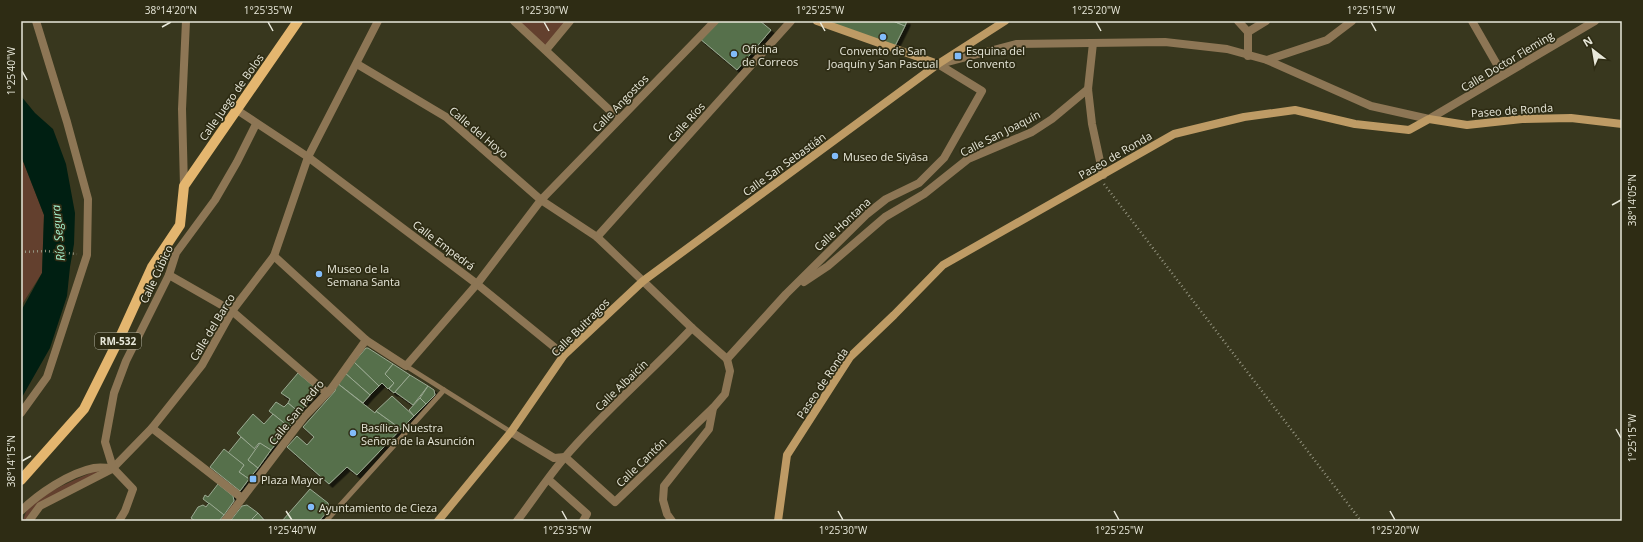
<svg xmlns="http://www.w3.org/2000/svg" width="1643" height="542" viewBox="0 0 1643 542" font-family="'Open Sans',sans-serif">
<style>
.green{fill:#63402e}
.water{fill:#001f12}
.building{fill:#576f4b;stroke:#9aaa92;filter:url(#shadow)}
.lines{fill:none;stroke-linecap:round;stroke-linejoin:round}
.path{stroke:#93937f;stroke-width:2.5;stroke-dasharray:1 3;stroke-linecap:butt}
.service{stroke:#8d7655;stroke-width:5}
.pedestrian{stroke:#8d7655;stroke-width:8}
.minor{stroke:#8d7655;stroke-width:8}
.secondary{stroke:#be9b65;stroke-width:8}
.primary{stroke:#e4b66f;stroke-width:10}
.ticks{fill:none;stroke:#e8e8da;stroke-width:1.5}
.poi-dot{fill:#82bcfa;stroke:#2e2c14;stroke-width:1.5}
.labels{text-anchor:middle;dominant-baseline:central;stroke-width:3.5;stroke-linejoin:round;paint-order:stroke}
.shield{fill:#2e2c14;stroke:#b0b09f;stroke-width:1}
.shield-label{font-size:10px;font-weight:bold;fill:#e8e8da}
.poi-label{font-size:11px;fill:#e8e8da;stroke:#2e2c14;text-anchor:start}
.street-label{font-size:11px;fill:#e8e8da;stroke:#2e2c14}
.water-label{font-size:12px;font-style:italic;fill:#a4f2ce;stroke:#2e2c14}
.neatline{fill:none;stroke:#e8e8da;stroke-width:1.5}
.ticks-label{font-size:10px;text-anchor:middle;fill:#e8e8da}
</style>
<defs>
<filter id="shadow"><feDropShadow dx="3.5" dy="3.5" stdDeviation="0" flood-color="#0009"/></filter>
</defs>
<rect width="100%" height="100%" fill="#38371e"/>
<g class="green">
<path d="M514,21H570L546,50Z"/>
<path d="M21,156L44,215L42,273L21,306Z"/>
<path d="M97,470L100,475L40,504L29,521H21V519L23,520C25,516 25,512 28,509C44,491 76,480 97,470Z"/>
</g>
<path class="water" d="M21,96L35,113L53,129L66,164L75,213L74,244L70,267L67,296L50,348L21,399V311L42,273L44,215L21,156Z"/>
<g class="building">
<path d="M715,21H760L771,30L737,70L699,38Z"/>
<path d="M826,21H893L905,26L894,48Z"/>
<path d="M893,21H907L905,26Z"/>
<path d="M366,348H368L393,364L385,374L394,383L388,389L382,383L379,386L354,362Z"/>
<path d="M354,362L379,386L370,395L345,373Z"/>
<path d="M393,364L410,375L394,393L389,389L394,383L385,374Z"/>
<path d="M298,373L317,389L300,413L288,403L290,399L281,393Z"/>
<path d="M345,373L370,395L363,403L337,383Z"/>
<path d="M410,375L428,386L413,405L395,392Z"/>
<path d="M337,383L375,413L376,411L401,429L357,475L347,467L329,484L287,447L297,436L307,445L314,437L303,427L335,391Z"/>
<path d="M428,386L434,390L435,395L426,404L420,398Z"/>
<path d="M392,396L414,416L401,429L376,411Z"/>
<path d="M420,398L426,404L414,416L409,410Z"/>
<path d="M276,402L284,407L288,403L300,413L289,427L269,411Z"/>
<path d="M253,414L264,424L273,414L289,427L271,450L259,443L254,449L237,433Z"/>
<path d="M241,437L256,450L248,460L258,468L249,479L239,472L244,465L228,453Z"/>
<path d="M260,443L271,450L258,468L248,460Z"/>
<path d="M224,449L244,465L239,472L249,479L240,491L210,467Z"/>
<path d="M218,484L233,496L234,501L224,515L203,499L205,495L208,497Z"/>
<path d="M310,489L328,503L329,510L319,521H282Z"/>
<path d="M209,503L224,515L219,521H195L191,518L198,507L203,505L206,507Z"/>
<path d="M247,505L258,513L251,521H233L231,520L242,506Z"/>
<path d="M258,513L265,521H254L252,519Z"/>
</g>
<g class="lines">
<g class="path">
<path d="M1104,184L1361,521"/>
<path d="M21,252L46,251L77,254"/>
</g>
<g class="service">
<path d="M406,366L511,432"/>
<path d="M326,521L444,390"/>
</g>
<g class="pedestrian">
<path d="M549,480L587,514L583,521"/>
<path d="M21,511C38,494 69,473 94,468C99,467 107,468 113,468"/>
<path d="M29,521L40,506L112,469"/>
</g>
<g class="minor">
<path d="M514,21L619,119"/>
<path d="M1238,21L1248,32V56"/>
<path d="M1472,21L1503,75"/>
<path d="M1248,32L1266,21"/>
<path d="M1093,43L1088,89L1092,124L1103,175"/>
<path d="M546,50L570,21"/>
<path d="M1267,60L1327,40L1352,21"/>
<path d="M357,64L446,117L541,200L597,237L692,328L727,359"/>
<path d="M940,64L1016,44L1165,42L1227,49L1267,60L1371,106L1429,119L1595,21"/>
<path d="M237,110L308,157L477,284L564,355"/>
<path d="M184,186L182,109L186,21"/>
<path d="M597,237L791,21"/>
<path d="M274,256L366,340L406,366L477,284L541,200L715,21"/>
<path d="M169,275L232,311L327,393"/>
<path d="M804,282L828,266L885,217L924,194L968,159L1032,132L1052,119L1088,89"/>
<path d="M727,359L786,294L867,214L886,199L919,183L944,158L982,91L938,64"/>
<path d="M21,413L47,377L87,255L88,199L67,122L36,21"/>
<path d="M152,428L242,498"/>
<path d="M511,432L554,458L565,457"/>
<path d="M565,457L615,502L713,408"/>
<path d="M113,468L152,428L202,365L232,311L274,256L308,157L378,21"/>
<path d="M119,521L125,511L133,489L113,468L105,442L114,393L126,361L169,275L176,253L215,200L237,162L256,124"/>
<path d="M225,521L304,417L331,389L366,340"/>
<path d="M517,521C533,500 548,477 565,457C604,411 651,372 692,328"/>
<path d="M672,521L667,514L663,500L664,486L709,429L713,408L725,394L730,371L727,359"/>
</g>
<g class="secondary">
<path d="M817,21L938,64"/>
<path d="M438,521L511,432L564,355L643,281L938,64L1005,21"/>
<path d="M778,521L787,455L850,357L894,315L943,265L1174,134L1244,117L1295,110L1355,124L1409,130L1429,119L1467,125L1522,119L1571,118L1622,124"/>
</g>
<path class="primary" d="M21,480L84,409L121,335L152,267L180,225L184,186L298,21"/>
</g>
<path class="ticks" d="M268,22L273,31M544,22L549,31M820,22L825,31M1096,22L1101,31M1371,22L1376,31M162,27L171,22M22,71L27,80M1612,205L1621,200M1616,429L1621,438M22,461L31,456M286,511L292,520M562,511L567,520M838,511L843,520M1114,511L1119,520M1390,511L1395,520"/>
<g class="poi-dot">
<circle cx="883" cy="37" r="4"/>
<circle cx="734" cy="54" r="4"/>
<rect x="954" y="52" width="8" height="8" rx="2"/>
<circle cx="835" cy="156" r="4"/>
<circle cx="319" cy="274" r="4"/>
<circle cx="353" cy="433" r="4"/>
<rect x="249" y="475" width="8" height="8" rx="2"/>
<circle cx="311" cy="507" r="4"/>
</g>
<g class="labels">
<rect class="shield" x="95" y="333" width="46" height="16" rx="3"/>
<g class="shield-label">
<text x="118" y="341">RM-532</text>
</g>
<g class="poi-label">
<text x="742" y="48">Oficina<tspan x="742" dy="13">de Correos</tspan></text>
<text x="883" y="50" text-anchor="middle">Convento de San<tspan x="883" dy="13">Joaquín y San Pascual</tspan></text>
<text x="966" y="50">Esquina del<tspan x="966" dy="13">Convento</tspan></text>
<text x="843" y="156">Museo de Siyâsa</text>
<text x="327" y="268">Museo de la<tspan x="327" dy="13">Semana Santa</tspan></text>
<text x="361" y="427">Basílica Nuestra<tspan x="361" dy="13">Señora de la Asunción</tspan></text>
<text x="261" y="479">Plaza Mayor</text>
<text x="319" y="507">Ayuntamiento de Cieza</text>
</g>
<g class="street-label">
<text transform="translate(1507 61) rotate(-31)">Calle Doctor Fleming</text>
<text transform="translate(231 97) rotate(-55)">Calle Juego de Bolos</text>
<text transform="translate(620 103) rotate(-46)">Calle Angostos</text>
<text transform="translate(1512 110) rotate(-4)">Paseo de Ronda</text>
<text transform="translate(686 122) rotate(-48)">Calle Ríos</text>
<text transform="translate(479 132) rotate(40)">Calle del Hoyo</text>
<text transform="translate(1000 133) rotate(-27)">Calle San Joaquín</text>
<text transform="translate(1115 155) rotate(-30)">Paseo de Ronda</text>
<text transform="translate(784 164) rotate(-36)">Calle San Sebastián</text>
<text transform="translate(842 224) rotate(-43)">Calle Hontana</text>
<text transform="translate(444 245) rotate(37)">Calle Empedrá</text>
<text transform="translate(156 274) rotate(-65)">Calle Cúbico</text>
<text transform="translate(212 327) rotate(-59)">Calle del Barco</text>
<text transform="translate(580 327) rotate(-45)">Calle Buitragos</text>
<text transform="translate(822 383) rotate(-56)">Paseo de Ronda</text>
<text transform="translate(621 385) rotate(-44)">Calle Albaicín</text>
<text transform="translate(296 412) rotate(-51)">Calle San Pedro</text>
<text transform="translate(641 462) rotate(-44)">Calle Cantón</text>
</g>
<g class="water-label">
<text transform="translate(58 233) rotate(-95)">Río Segura</text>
</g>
</g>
<rect width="1643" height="542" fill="none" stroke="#2e2c14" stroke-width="44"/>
<g transform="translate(1593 50) rotate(329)" stroke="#2e2c14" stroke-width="3" paint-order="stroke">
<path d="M0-3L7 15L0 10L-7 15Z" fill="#e8e8da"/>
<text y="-6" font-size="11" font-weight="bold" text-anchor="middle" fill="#e8e8da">N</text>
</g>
<rect x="22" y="22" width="1599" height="498" class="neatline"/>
<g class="ticks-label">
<text x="171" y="14">38°14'20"N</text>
<text x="268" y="14">1°25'35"W</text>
<text x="544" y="14">1°25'30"W</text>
<text x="820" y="14">1°25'25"W</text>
<text x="1096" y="14">1°25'20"W</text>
<text x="1371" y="14">1°25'15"W</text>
<text transform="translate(11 71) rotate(-90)" y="4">1°25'40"W</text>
<text transform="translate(1632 200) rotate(-90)" y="4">38°14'05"N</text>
<text transform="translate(1632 438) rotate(-90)" y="4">1°25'15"W</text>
<text transform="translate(11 461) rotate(-90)" y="4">38°14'15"N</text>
<text x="292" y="534">1°25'40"W</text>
<text x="567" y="534">1°25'35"W</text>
<text x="843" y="534">1°25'30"W</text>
<text x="1119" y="534">1°25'25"W</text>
<text x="1395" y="534">1°25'20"W</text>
</g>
</svg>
